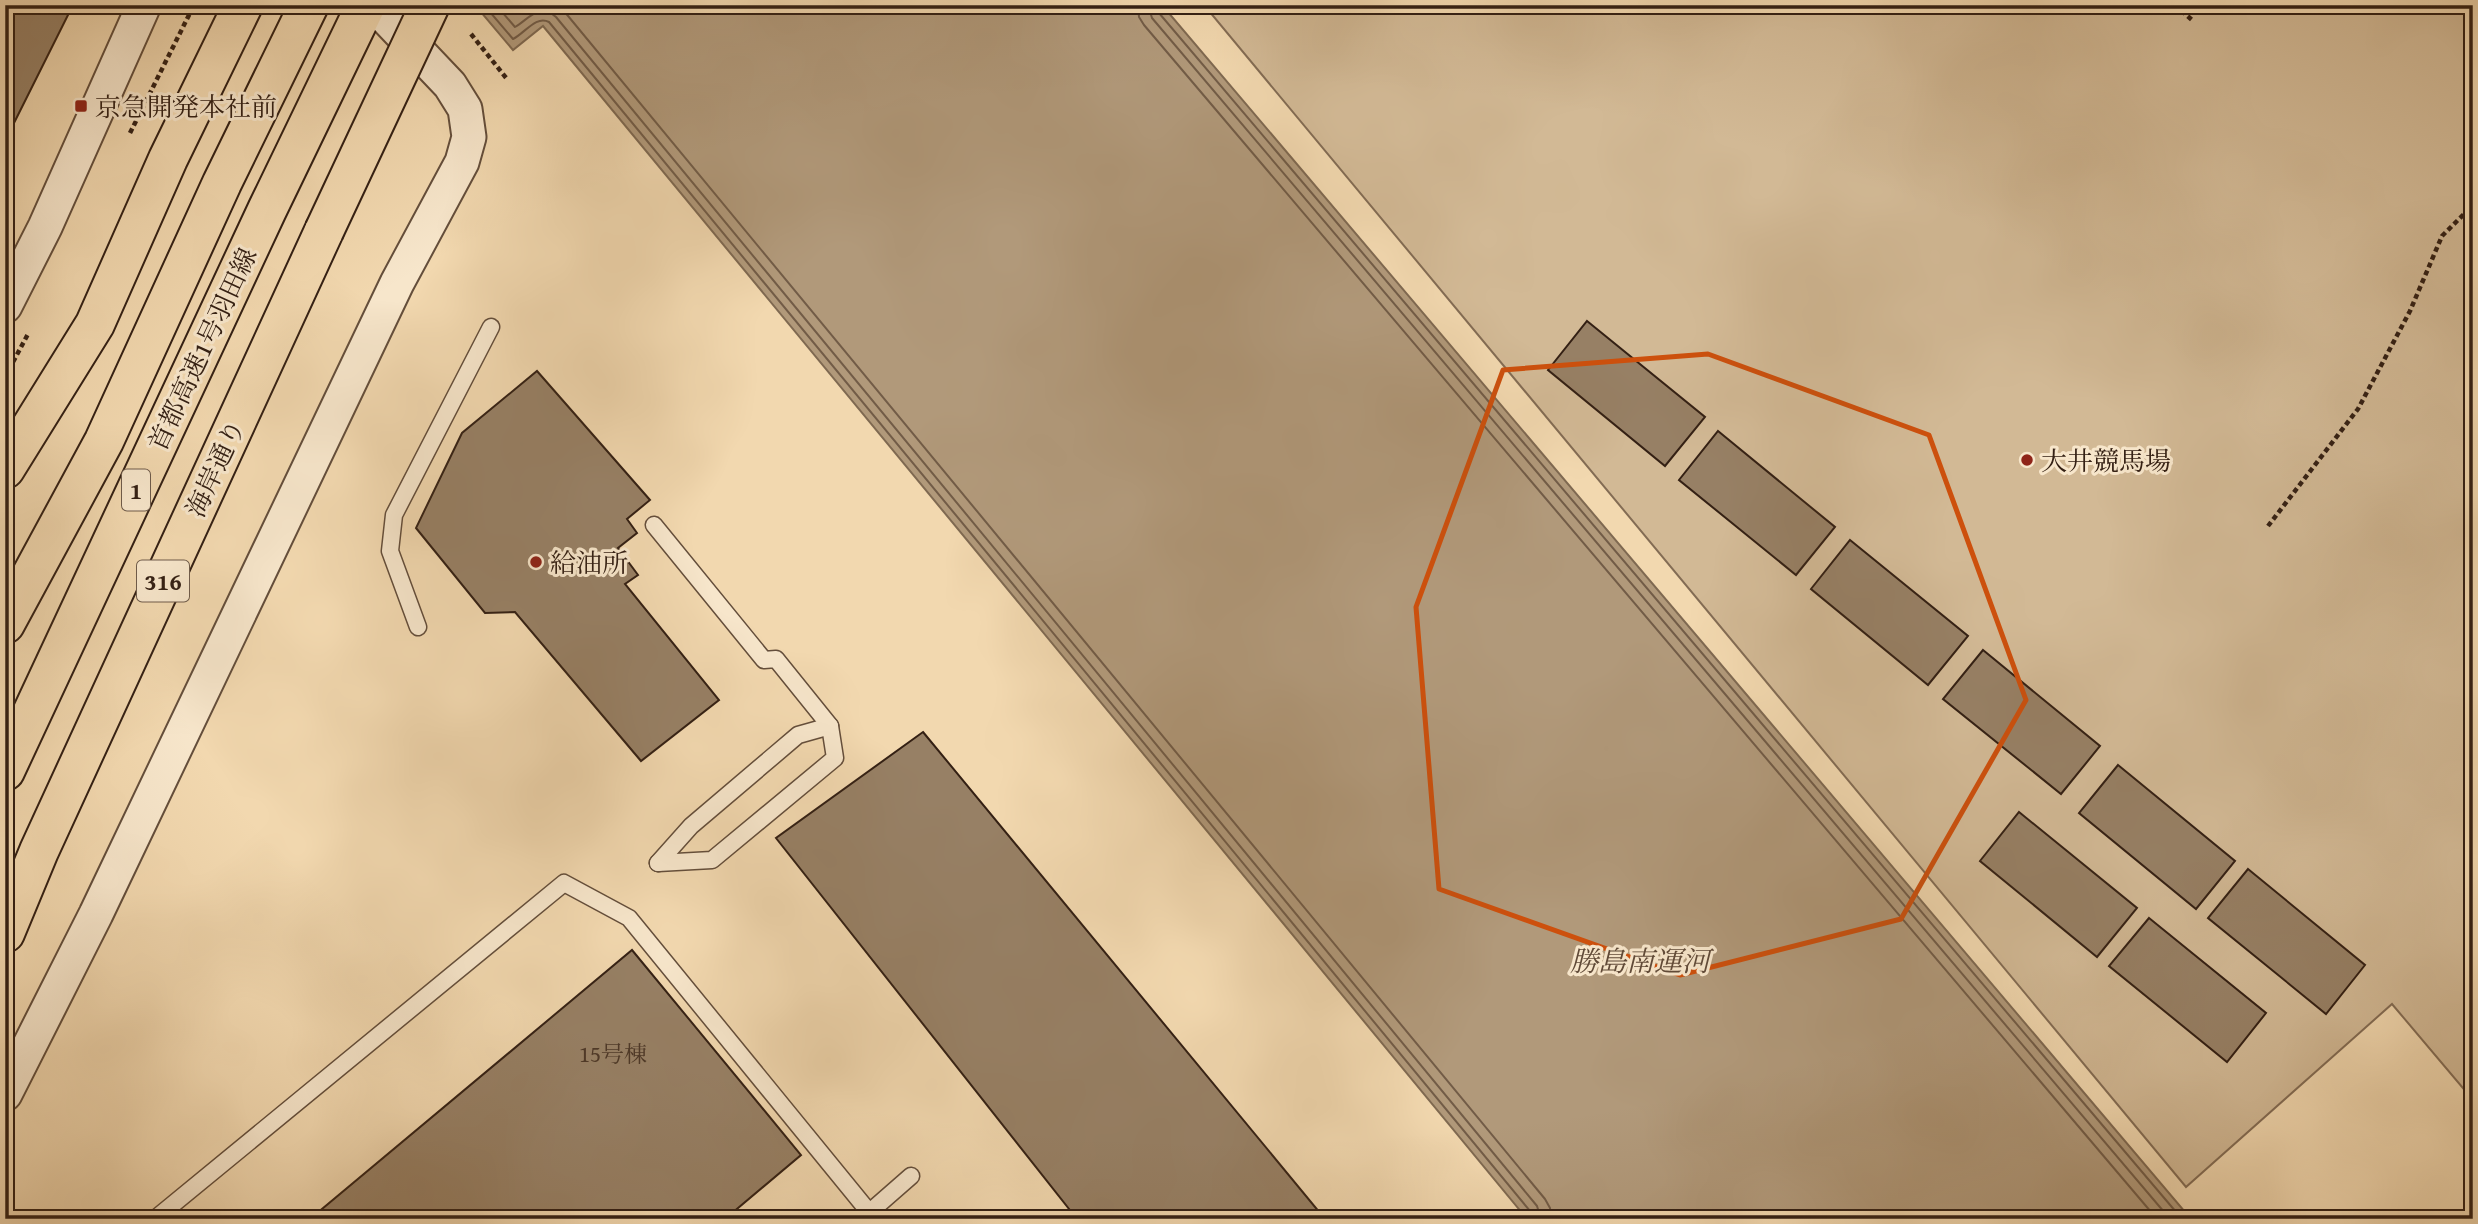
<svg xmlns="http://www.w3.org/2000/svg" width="2478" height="1224" viewBox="0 0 2478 1224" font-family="'Gentium Book Plus','Noto Serif JP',serif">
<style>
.green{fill:#d2b995;stroke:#836c54;stroke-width:2}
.water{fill:#b1997a;stroke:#7f6951;stroke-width:2}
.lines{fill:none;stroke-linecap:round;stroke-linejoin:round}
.shore{stroke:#725c47;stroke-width:2}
.building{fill:#978065;stroke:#342014;stroke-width:2}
.service-casing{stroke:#644e3b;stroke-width:19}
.minor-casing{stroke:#644e3b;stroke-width:37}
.primary-casing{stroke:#342014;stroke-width:42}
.motorway-casing{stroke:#342014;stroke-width:42}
.path{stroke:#342014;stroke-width:4.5;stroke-dasharray:5 3.5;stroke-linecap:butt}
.service{stroke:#f7e6cb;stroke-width:16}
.minor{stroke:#f7e6cb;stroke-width:33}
.primary{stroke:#f2d8af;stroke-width:38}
.motorway{stroke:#f2d8af;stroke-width:38}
.primary-bridge-casing{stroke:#342014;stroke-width:42;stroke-linecap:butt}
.primary-bridge{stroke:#f2d8af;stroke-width:38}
.marked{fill:none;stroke:#cd500d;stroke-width:5;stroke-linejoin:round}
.poi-dot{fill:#8f2418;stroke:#f7e6cb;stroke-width:2.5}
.labels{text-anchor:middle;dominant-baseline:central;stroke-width:6;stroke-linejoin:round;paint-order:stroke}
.number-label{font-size:23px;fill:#4d3828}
.shield{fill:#f7e6cb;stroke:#6e5b4b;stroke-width:2}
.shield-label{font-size:24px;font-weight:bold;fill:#342014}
.poi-label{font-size:26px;fill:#342014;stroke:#f7e6cb;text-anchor:start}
.street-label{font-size:26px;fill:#342014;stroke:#f7e6cb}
.water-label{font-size:28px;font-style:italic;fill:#604a38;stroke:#f7e6cb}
</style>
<rect width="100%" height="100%" fill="#f2d8af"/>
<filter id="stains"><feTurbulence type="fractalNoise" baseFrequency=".00286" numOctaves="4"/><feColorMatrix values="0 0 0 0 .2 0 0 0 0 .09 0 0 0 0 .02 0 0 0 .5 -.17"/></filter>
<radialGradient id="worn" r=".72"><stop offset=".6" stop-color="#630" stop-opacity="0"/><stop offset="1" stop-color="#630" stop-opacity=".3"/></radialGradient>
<path class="green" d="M1204,5H2473V1100L2392,1004L2186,1187Z"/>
<path class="water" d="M475,5H1162L2191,1219H1527L543,26L513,50Z"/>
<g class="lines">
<g class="shore">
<path d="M484,5L513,39C525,33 536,15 549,22L1530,1211L1532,1219"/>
<path d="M496,5L515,27C529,19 539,2 556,17L1537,1206L1541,1219"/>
<path d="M559,5L1545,1199L1550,1208L1551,1219"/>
<path d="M1138,5L1139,17L1144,25L2157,1219"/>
<path d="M1148,5L1152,18L2170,1219"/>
<path d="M1157,5L1159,13L2182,1219"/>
</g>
</g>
<g class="building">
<path d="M5,5H73L5,141Z"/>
<path d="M1587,321L1705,417L1665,466L1548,370Z"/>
<path d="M537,371L650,500L627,519L637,533L618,548L638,575L625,584L719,700L641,761L515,612L485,613L416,528L462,433Z"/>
<path d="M1718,431L1835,527L1796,575L1679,480Z"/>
<path d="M1850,540L1968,636L1928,685L1811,589Z"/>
<path d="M1983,650L2100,746L2061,794L1943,699Z"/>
<path d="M923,732L1325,1219H1077L776,838Z"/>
<path d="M2118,765L2235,861L2196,909L2079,813Z"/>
<path d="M2019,812L2137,908L2097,957L1980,861Z"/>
<path d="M2248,869L2365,965L2326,1014L2208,918Z"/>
<path d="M2149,918L2266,1013L2227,1062L2109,966Z"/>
<path d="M632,950L801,1155L725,1219H310Z"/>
</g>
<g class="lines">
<defs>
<g id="service">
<path d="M654,525L764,660L776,659L830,726L835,758L712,860L658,863"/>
<path d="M418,627L390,551L394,515L491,327"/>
<path d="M658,863L691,826L798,735L830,726"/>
<path d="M863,1218L911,1176"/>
<path d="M155,1219L564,883L629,918L869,1212"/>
</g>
<g id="minor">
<path d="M5,306L45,227L144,5"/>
<path d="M5,1094L96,914L397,283L462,162L469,137L465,109L450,85L374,5"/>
</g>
<g id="primary">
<path d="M5,469L95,324L168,159L243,5"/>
<path d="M5,933L39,851L324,231"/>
</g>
<g id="motorway">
<path d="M5,624L104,441L222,183L309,5"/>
<path d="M5,771L267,210L366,5"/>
</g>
</defs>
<use href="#service" class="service-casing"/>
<use href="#minor" class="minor-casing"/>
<use href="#primary" class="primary-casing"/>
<use href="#motorway" class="motorway-casing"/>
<g class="path">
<path d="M2175,5L2192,20"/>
<path d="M471,34L507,79"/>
<path d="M130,133L194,5"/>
<path d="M5,377L28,334"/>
<path d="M2268,526L2358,409L2410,311L2442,236L2473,205"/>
</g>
<use href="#service" class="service"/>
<use href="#minor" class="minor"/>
<use href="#primary" class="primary"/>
<use href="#motorway" class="motorway"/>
<defs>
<path id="primary-bridge" d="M324,231L430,5"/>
</defs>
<use href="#primary-bridge" class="primary-bridge-casing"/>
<use href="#primary-bridge" class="primary-bridge"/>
</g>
<path class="marked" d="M1708,354L1929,435L2026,700L1901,919L1680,975L1439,889L1416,607L1503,370Z"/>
<g class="poi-dot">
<rect x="74" y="99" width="14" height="14" rx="3.5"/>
<circle cx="2027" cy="460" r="7"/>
<circle cx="536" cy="562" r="7"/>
</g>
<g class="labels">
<g class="number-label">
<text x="613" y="1053">15号棟</text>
</g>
<g class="shield">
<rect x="122" y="469.5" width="28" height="41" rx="5"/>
<rect x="137" y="560.5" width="52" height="41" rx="5"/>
</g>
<g class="shield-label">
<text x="136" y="490">1</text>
<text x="163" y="581">316</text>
</g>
<g class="poi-label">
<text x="95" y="106">京急開発本社前</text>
<text x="2041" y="460">大井競馬場</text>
<text x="550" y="562">給油所</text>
</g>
<g class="street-label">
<text transform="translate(202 349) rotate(-65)">首都高速1号羽田線</text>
<text transform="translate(215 468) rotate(-65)">海岸通り</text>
</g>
<g class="water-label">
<text x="1640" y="960">勝島南運河</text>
</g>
</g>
<rect width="2478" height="1224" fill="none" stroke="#f2d8af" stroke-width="28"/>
<rect x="7" y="7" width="2464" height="1210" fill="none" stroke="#342014" stroke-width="3.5"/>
<rect x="14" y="14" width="2450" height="1196" fill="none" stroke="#342014" stroke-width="2"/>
<rect width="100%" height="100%" filter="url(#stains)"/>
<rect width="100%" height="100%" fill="url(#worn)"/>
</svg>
